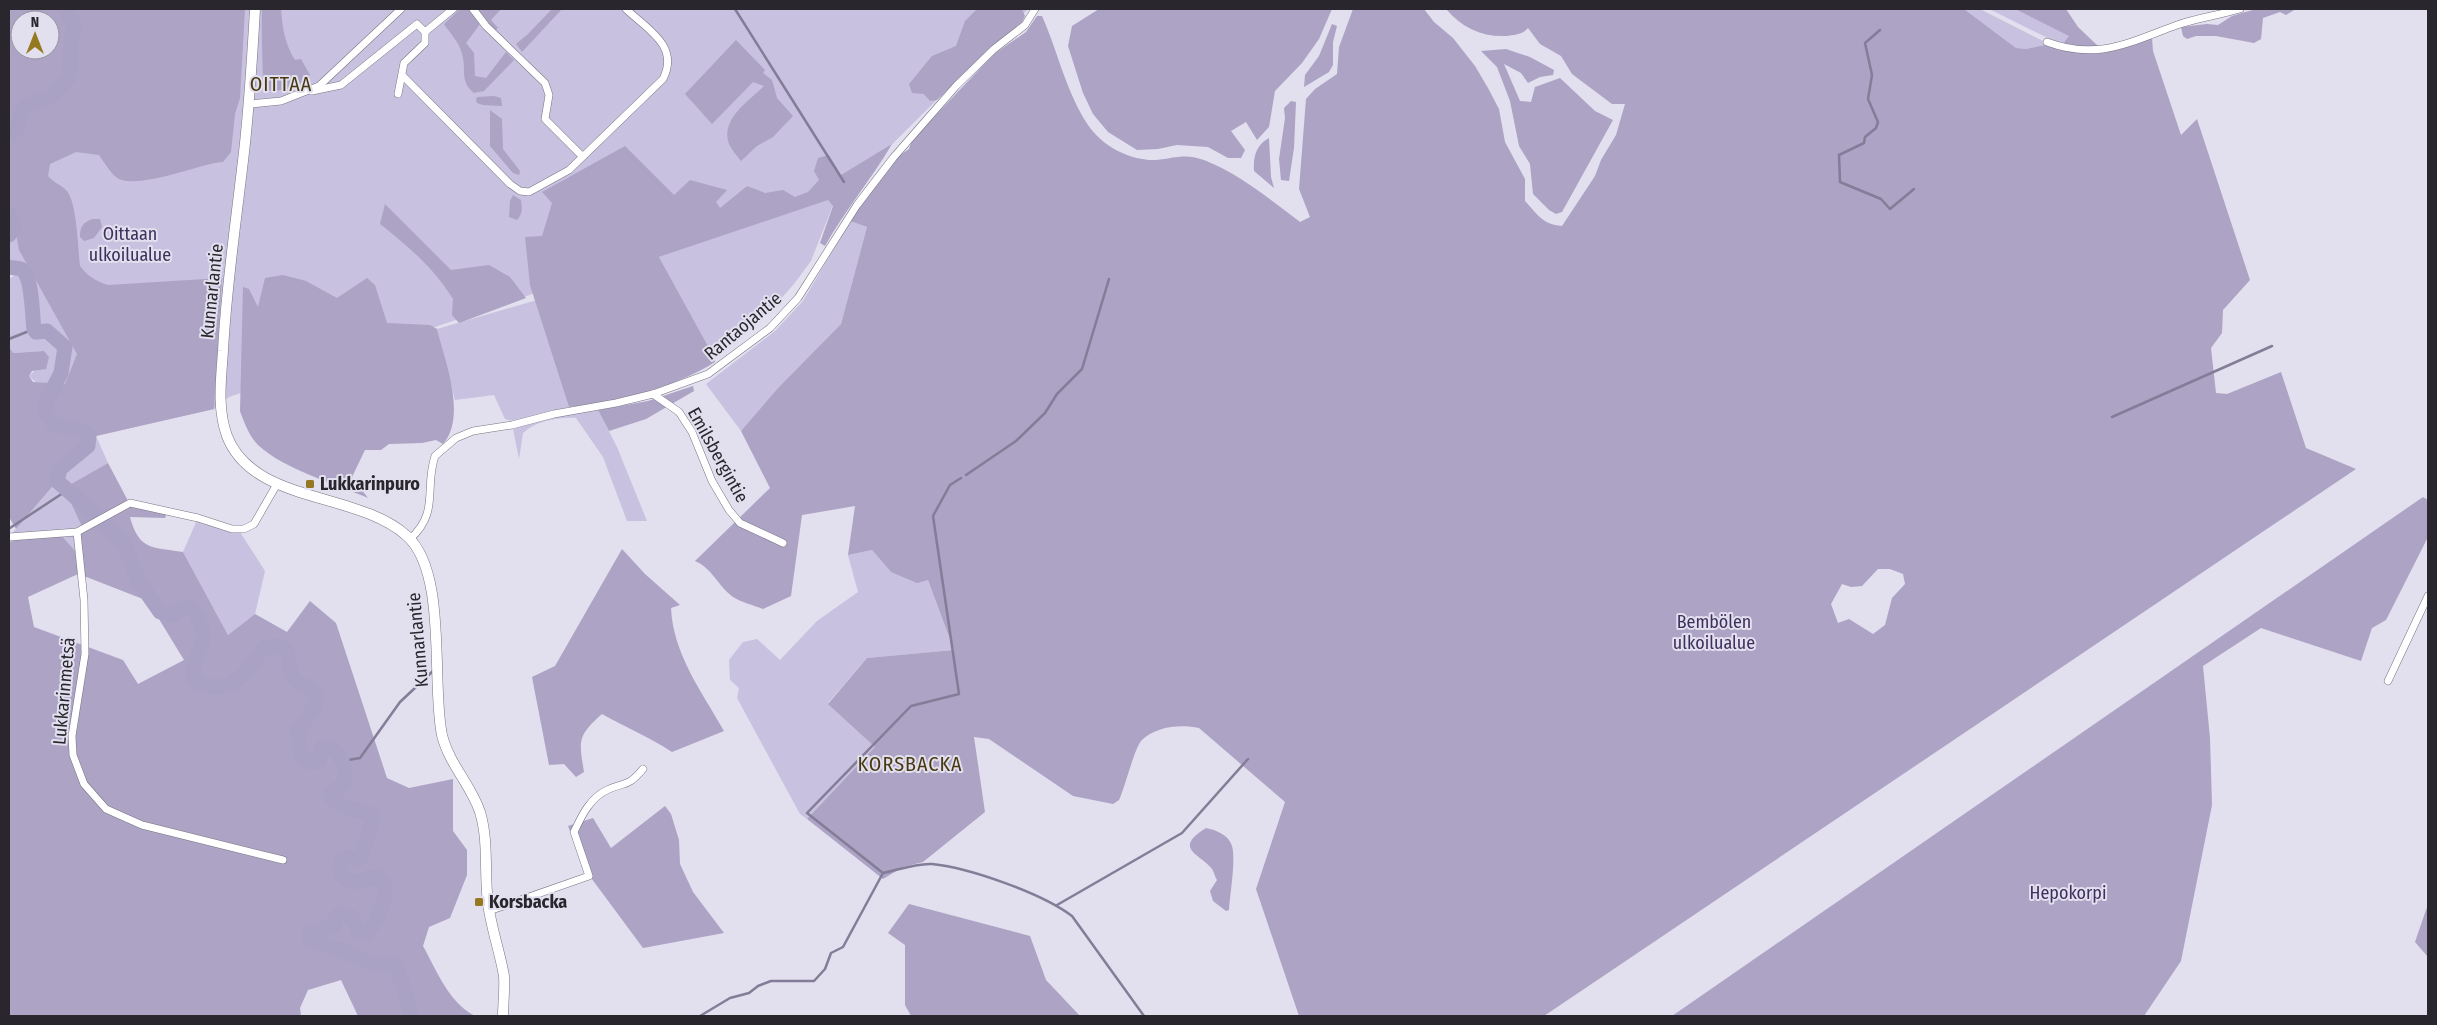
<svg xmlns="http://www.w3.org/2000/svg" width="2437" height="1025" viewBox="0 0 2437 1025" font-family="'Fira Sans Condensed',sans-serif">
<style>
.green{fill:#c8c1df}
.forest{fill:#aca3c5;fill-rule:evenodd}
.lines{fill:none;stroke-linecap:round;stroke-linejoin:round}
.stream{stroke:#837d97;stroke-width:2.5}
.river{stroke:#aaa2c4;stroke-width:15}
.street-casing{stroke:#777482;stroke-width:8}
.secondary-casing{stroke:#777482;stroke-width:11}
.street{stroke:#fff;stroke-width:7}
.secondary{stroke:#fff;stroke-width:10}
.poi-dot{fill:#95781f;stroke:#e2dfee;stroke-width:2}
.labels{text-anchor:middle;stroke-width:4;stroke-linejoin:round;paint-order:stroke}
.park-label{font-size:18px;fill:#3e305d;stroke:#e2dfee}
.street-label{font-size:18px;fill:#29272d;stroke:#e2dfee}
.poi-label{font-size:18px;font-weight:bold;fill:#29272d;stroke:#e2dfee;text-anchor:start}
.quarter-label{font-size:20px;letter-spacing:1px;fill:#483911;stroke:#e2dfee}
</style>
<rect width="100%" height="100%" fill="#e2dfee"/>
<!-- green -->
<g class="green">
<path d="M78 9H1028L850 186 229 397 214 409 96 436 108 463 64 488 83 529 78 574 75 551 9 537 96 437 29 376 49 357 44 351 12 353 9 347V279L17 274 9 265V216L15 229Z"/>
<path d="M1964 9H1980L2049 44 2026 49 2016 48Z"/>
<path d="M1989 9H2015L2070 36 2062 45Z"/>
<path d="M824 200H828L833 205 811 261 794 284 769 312 720 355 714 357 659 257Z"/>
<path d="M850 221 867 227 841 324 778 388 741 431 706 384 775 331 803 301Z"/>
<path d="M537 300 569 407 513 421 505 419 494 395 455 400 437 329Z"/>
<path d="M598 410 617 447 647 521H627L603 457 576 418C558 417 536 421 523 433L519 459 513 429 549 417Z"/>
<path d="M197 520 232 532H240L265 571 255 614 228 635 183 552Z"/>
<path d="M872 550 891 572 928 580 954 650 867 658 828 703 876 747 807 819 800 814 737 698 739 688 730 680 729 660 743 642 757 639 780 660 817 621 858 592 848 555Z"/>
</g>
<!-- forest -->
<g class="forest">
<path d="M9 9H245L240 98 235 114 231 152 223 162C201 163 134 192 116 177 110 172 104 162 99 155L76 152 50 164 48 176C54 183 60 184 66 190 77 200 78 250 80 266 86 275 97 282 108 285L222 278 214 409 96 436 16 529 9 517V347L13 353 44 351 49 357 46 369 32 371 29 376 33 382 65 384 77 354 19 250 14 223 9 214ZM20 20H50V50H20Z"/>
<path d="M262 9H281C282 26 285 45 295 60L301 59 310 75C303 87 276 94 263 89 263 62 261 36 262 9Z"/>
<path d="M460 9H468L480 24 466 43 474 53 475 76 486 78 506 52 514 60 484 91 474 93C459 81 467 70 462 54 460 43 449 32 444 24Z"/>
<path d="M477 9H501L491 20 498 28 495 31Z"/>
<path d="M552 9H562L522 52 516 44 528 34Z"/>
<path d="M977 9H1022L1025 16 1022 22 991 48 937 100 930 101 924 94 912 93 909 84 932 56 956 46 965 21Z"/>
<path d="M1099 9H1332L1319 39 1302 63 1275 91 1269 127 1257 140 1246 122 1231 131 1245 150 1241 158H1228L1208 147 1177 145 1158 149 1137 150 1108 132 1093 114 1083 93 1068 46 1072 26Z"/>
<path d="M1353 9H1424L1434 22 1453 38 1475 66 1488 88 1499 109 1505 142 1525 179V201C1538 215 1542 224 1562 226L1595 176 1601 160 1616 135 1625 104H1612L1572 74 1561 56 1540 44 1528 28C1522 35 1514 35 1506 36 1482 37 1462 28 1446 9H1964L2016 48 2026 49 2049 44 2064 51H2112L2152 38 2153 51 2181 135 2197 119 2250 280 2223 310 2222 333 2211 348 2216 393 2227 394 2281 372 2306 448 2356 469 1544 1016H1299L1256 889 1285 802 1199 728C1181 724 1155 726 1141 741 1134 750 1125 787 1119 800L1113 804 1073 796 989 739 974 737 985 812 923 862 903 867 883 879 807 819 875 747 828 704 867 658 954 650 928 580 917 583 891 572 872 550 848 555 855 506 802 515 791 596 763 609C753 605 741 602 733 597 718 586 712 568 695 561L770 488 741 431 778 388 841 324 867 227 850 221 897 157 909 149 912 140 994 54 1026 32 1037 16H1042C1058 52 1066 92 1088 125 1102 146 1130 161 1156 160 1175 158 1185 153 1204 160 1240 174 1269 199 1300 222L1310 217 1299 189 1306 99 1315 89 1337 74 1339 47ZM1878 569H1890L1903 574 1905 584 1892 598 1885 625 1873 634 1849 619 1838 623 1831 604 1842 584 1851 587 1862 586Z"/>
<path d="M2015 9H2066L2078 27 2099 47 2062 45 2069 36Z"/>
<path d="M2256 9H2296L2286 15 2280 12 2263 18 2261 39 2254 43 2216 36H2196L2187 39 2183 36 2181 27 2207 24 2218 25 2232 16Z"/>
<path d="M1332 24 1337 26 1333 42V65L1329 72 1304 87 1305 75 1319 56Z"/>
<path d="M736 40 765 70 763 73 772 80 777 98 793 116 773 137 757 146 741 161C737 156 732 150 729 144 720 119 749 101 764 86L753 82 712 124 685 94Z"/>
<path d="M1506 49 1530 57 1554 70 1553 75 1540 77 1528 83 1521 73 1504 64 1520 101 1531 102 1535 87 1560 78 1595 111 1613 120 1562 212 1556 214 1549 210 1533 194 1530 164 1519 146 1510 101 1497 67 1481 51Z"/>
<path d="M494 96 501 98 502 106 483 105 477 103 476 100 477 97Z"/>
<path d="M1291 101 1296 102 1294 148 1289 181 1281 180 1279 159 1285 118 1284 108Z"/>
<path d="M490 110 502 119 503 149 520 171 519 175 513 173 490 146Z"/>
<path d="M1269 138 1271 177 1274 188 1254 171C1253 157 1256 145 1269 138Z"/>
<path d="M892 144C871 180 845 210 825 246L820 243 833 206 828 200 659 257 714 357 715 362C671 389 619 401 569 407L530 285 525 237 542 236 552 203 542 192 625 146 674 195 690 180 727 190 716 202 720 208 747 186 765 193 783 190 795 197 808 192 819 180 814 171 818 158 829 155 841 175Z"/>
<path d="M513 195 521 200C522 208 523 214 517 220L509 217 510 201Z"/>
<path d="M385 204 451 270 489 265 510 277 526 298 459 323 452 315 453 299C434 268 408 246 380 224Z"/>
<path d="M92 219H100L102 227 94 238 84 241 80 237C80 226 83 223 92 219Z"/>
<path d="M283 275 306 281 337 298 367 278 375 285 387 323 430 325 437 329C445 361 467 417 443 444L436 440 422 443 389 444 381 450H365L352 477 368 498C334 483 285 470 258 445 249 436 244 422 240 411L243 287 249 289 258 307 265 278Z"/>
<path d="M693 386 694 391 646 419 609 431 598 410 648 401Z"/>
<path d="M108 463 127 499 128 507H140L167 513 165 518 130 517C139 551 153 547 183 552L228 635 255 614 287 632 310 601 336 623 387 778 409 788 453 779V831L467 850V875L450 918 429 927 423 946C437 971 449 1003 475 1016H358L341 980 308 990 300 1008 301 1016H9V542L28 537 60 534 75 551 78 574 28 597 34 627 123 660 138 684 184 660 148 601 84 576 79 535 83 529 64 488Z"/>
<path d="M2423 497 2428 500V537L2386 620 2372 628 2361 661 2261 628 2203 666 2210 738 2212 805 2181 961 2144 1016H1672Z"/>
<path d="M622 549 645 574 680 605 671 608C673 654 702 692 724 731L672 752C649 737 625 727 602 714 577 736 579 741 584 772L576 777 564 764 549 765 532 677 555 666Z"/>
<path d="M665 806 671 814 679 840 680 864 693 892 724 933 643 948 586 871 568 826 593 818 611 848Z"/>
<path d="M1206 828C1216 830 1229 835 1232 846 1236 860 1230 894 1229 910L1226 911 1213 901 1210 891 1217 880C1215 877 1214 872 1212 869 1201 854 1172 849 1206 828Z"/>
<path d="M909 904 1030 936 1046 980 1080 1016H911L905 1005V945L888 933Z"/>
<path d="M2428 904V957L2415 942Z"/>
</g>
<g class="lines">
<!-- stream -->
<g class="stream">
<path d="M735 9 844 182"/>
<path d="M1880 30 1865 43 1872 75 1868 99 1878 122 1876 128 1865 137 1864 143 1839 155 1840 182 1881 199 1890 209 1914 189"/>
<path d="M9 339 34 329"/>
<path d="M2112 417 2272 346"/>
<path d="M966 475 1016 441 1045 413 1057 394 1082 369 1109 279"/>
<path d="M961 478 950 485 933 516 959 694 911 706 807 813 883 873C897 870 917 863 932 864 970 868 1041 893 1072 916L1144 1016"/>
<path d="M10 528 66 491"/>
<path d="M342 761 360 758 400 702 433 671"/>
<path d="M1057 905 1182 833 1248 759"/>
<path d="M700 1016 730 998 749 993 758 986 771 981H814L825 969 831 953 843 947 883 873"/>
</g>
<!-- river -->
<g class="river">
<path d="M9 132 18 128 21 114 26 106 50 97 69 77 71 43 75 27 65 9"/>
<path d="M9 214 14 227 9 235"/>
<path d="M9 267C12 268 18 268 21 269 33 276 32 317 34 329L36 332 47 331 65 347 61 373 45 404 46 412 54 424 80 430 89 435 88 446 60 469 57 481 98 517"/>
<path d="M104 524 124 543 139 582 160 612 173 615 183 608H192C197 614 204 630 203 638 202 652 186 670 198 683 221 691 234 687 250 667 255 661 258 653 264 648L277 646 287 651C291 662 287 674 298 682 304 687 311 686 316 693V704L298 731 301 757C306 761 312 764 319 761L323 747 329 746C342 755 348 769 344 784L332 793V799L345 807 371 814 373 818 361 857 357 860 348 857 341 859 340 874C355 888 364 879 379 876 394 890 376 921 367 934L359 932 352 917 343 913 336 917 334 925 310 933V940L341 950 375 965 396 964 412 1016"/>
</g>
<!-- street casing -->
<g class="street-casing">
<g id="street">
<path d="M473 9 486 26 545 83 549 95 545 119 582 156"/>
<path d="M425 32 453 9"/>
<path d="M2047 42C2098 61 2130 42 2177 25 2197 18 2219 15 2240 9"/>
<path d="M403 76 510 184 520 191 529 192 569 170 663 79C680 46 647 29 626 9"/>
<path d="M312 91 341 85 417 24 425 32V43L404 63 398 94"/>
<path d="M250 104 281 101 319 86 401 9"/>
<path d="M653 394 679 412 692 432 712 481 729 510 740 523 783 543"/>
<path d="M77 532 84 600 85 654 72 736 73 755 84 784 106 809 142 825 283 860"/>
<path d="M9 537 77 532 130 503 198 518 232 529H244L254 524 277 484"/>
<path d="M410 539C440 512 424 488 435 456L456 438 473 431 512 425 554 414 616 403 653 394 708 374 770 328 798 298 857 205 893 158 956 86 994 49 1025 25 1035 9"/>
<path d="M2388 681 2428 596"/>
<path d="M489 911 589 876 574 832C582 815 590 798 607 790 626 781 627 788 643 769"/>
</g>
</g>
<!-- secondary casing -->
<g class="secondary-casing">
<path id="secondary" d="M255 9C252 62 249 115 242 169 235 229 226 290 223 351 221 379 217 409 227 436 253 504 357 491 407 536 448 573 431 684 442 735 449 764 471 785 480 812 489 842 484 873 488 903 491 928 500 952 504 976 505 989 503 1003 503 1016"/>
</g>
<!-- street -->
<use href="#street" class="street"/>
<!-- secondary -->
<use href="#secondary" class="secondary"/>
</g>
<!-- markers -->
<g class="poi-dot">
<rect x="305" y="479" width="10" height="10" rx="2.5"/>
<rect x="474" y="897" width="10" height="10" rx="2.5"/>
</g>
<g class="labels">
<!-- park labels -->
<g class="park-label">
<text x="130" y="240">Oittaan<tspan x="130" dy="21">ulkoilualue</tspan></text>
<text x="1714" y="628">Bembölen<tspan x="1714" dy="21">ulkoilualue</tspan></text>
<text x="2068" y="899">Hepokorpi</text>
</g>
<!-- street labels -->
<g class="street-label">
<text transform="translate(212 291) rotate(-84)" y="6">Kunnarlantie</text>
<text transform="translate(743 326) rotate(-40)" y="6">Rantaojantie</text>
<text transform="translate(718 455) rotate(61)" y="6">Emilsbergintie</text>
<text transform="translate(418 640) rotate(-95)" y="6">Kunnarlantie</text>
<text transform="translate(64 691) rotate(-85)" y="6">Lukkarinmetsä</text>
</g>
<!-- poi labels -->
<g class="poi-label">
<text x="320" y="490">Lukkarinpuro</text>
<text x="489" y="908">Korsbacka</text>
</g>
<!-- quarter labels -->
<g class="quarter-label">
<text x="281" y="91">OITTAA</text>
<text x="910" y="771">KORSBACKA</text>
</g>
</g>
<!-- border -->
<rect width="2437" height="1025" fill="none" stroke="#29272d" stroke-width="20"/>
<!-- north arrow -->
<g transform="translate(35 35)"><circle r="24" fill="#e2dfee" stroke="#9895a1"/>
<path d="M0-4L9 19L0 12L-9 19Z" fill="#95781f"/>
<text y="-8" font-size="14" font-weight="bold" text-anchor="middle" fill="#29272d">N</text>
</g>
</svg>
